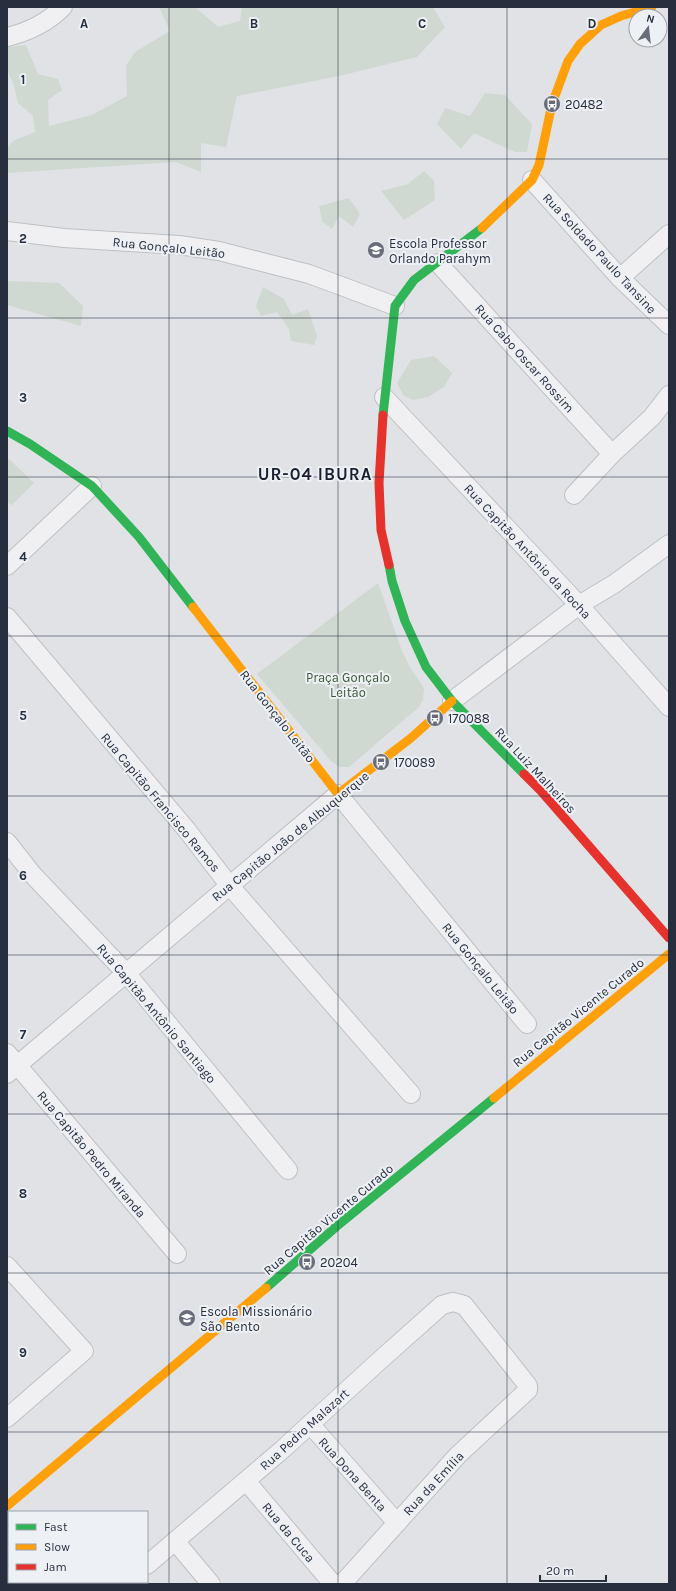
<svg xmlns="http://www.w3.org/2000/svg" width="676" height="1591" viewBox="0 0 676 1591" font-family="Karla,sans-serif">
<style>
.green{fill:#d0d9d1}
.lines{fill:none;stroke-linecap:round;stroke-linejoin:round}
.street-casing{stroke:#bec0c4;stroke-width:20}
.street{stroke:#f0f0f2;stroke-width:18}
.fast{stroke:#30b455;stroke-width:9}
.slow{stroke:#ff9f0a;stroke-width:9}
.jam{stroke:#e5322d;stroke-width:9}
.grid{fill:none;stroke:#272e3e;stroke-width:1;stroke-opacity:0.55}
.labels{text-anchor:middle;stroke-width:4;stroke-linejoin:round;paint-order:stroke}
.poi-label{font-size:13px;fill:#272e3e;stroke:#edf0f5;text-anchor:start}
.street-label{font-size:13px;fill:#272e3e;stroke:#edf0f5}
.park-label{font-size:13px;fill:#395a34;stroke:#edf0f5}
.district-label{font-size:17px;font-weight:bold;letter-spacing:1px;fill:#191f2f;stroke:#edf0f5}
.grid-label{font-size:13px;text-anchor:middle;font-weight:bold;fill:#272e3e;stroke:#edf0f5;stroke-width:4;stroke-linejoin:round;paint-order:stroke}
</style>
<rect width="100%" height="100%" fill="#e0e2e6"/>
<!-- green -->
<g class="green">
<path d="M159 7H195L218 27 240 21 242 7H433L445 27 417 57 339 76 237 96 226 147 201 143V172L176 162 7 173V148L13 141 35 132 33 116 18 103 13 83 7 70V47L26 45 38 74 58 79 62 90 48 100 49 126 92 115 127 96 126 66 135 52 170 31Z"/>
<path d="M485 93 505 95 532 124 527 152H515L474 133 461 149 437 124 445 108 470 116Z"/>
<path d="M424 171 434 181 435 200 404 220 381 191 408 184Z"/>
<path d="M349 198 360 214 353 227 339 216 332 229 322 221 319 206Z"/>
<path d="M7 281 59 283 83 306 81 326 7 305Z"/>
<path d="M263 287 284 299 292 315 308 309 317 336 314 345 291 341 289 329 277 312 261 316 256 306Z"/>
<path d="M434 356 452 373 444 387 428 397 413 400 403 395 397 383 411 360Z"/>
<path d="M9 459 34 483 12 505 7 502V461Z"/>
<path d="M378 583 402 651 411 669 424 688 423 700 419 707 349 767H340L331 761 257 674Z"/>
<path d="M33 1582H97L94 1584H30Z"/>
</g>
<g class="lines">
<!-- street casing -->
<g class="street-casing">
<g id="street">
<path d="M7 37C28 32 48 22 63 7"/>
<path d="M532 180 620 278 669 325"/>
<path d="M7 231 64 238 179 245 219 251 309 274 395 306"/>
<path d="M438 263 612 454"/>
<path d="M620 278 669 234"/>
<path d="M384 397 579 605 669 707"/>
<path d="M574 495 612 454 652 417 669 395"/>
<path d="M7 566 92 486"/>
<path d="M7 617 186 829 229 885 411 1094"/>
<path d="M452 701 579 605 614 584 669 544"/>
<path d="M7 842 33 875 127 974 288 1170"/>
<path d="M7 1053 177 1254"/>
<path d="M7 1074 338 794 527 1024"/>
<path d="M7 1266 84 1351 7 1418"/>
<path d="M310 1424 397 1523"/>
<path d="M246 1481 333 1584"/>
<path d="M175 1541 211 1584"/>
<path d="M147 1565 283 1449 378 1362 442 1305 453 1302 464 1305 525 1382 528 1386V1390L458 1455 342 1584"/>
<path d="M124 1584 127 1582"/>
</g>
</g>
<!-- street -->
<use href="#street" class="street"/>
<!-- fast -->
<g class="fast">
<path d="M383 415 395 306 414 280 482 228"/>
<path d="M7 431 30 444 92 486 139 537 193 607"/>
<path d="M389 565 392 581 405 621 426 667 452 701 524 774"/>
<path d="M266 1288 337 1226 494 1098"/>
</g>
<!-- slow -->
<g class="slow">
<path d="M482 228 532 180 539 165 552 104 568 61 580 44 601 25 621 16 652 7"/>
<path d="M193 607 338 794 411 738 452 701"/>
<path d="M494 1098 669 954"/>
<path d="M7 1506 266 1288"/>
</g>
<!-- jam -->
<g class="jam">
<path d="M383 415 379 483 381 530 389 565"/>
<path d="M524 774 541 791 669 938"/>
</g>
</g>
<!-- grid -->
<path class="grid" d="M169 7V1584M338 7V1584M507 7V1584M7 159H669M7 318H669M7 477H669M7 636H669M7 796H669M7 955H669M7 1114H669M7 1273H669M7 1432H669"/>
<!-- icons -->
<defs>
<g id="bus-disc" transform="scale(0.9)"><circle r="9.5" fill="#686d79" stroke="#edf0f5"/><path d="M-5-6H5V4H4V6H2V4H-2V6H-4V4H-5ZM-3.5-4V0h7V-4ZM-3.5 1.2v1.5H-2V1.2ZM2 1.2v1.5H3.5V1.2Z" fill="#fff"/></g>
<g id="school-disc" transform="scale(0.9)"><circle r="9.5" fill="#686d79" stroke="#edf0f5"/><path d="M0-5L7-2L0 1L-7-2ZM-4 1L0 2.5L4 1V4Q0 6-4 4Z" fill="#fff"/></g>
</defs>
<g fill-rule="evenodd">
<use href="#bus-disc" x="552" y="104"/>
<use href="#school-disc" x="376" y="250"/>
<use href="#bus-disc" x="435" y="718"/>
<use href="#bus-disc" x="381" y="762"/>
<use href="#bus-disc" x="307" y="1262"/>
<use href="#school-disc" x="187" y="1318"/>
</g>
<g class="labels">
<!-- poi labels -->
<g class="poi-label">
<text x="565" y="109">20482</text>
<text x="389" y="248">Escola Professor<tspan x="389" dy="15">Orlando Parahym</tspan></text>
<text x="448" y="723">170088</text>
<text x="394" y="767">170089</text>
<text x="320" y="1267">20204</text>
<text x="200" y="1316">Escola Missionário<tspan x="200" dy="15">São Bento</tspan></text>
</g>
<!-- street labels -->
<g class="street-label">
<text transform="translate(169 247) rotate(6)" y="5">Rua Gonçalo Leitão</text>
<text transform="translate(600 253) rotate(47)" y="5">Rua Soldado Paulo Tansine</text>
<text transform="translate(525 358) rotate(48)" y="5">Rua Cabo Oscar Rossim</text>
<text transform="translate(528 551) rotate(47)" y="5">Rua Capitão Antônio da Rocha</text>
<text transform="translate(278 716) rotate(52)" y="5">Rua Gonçalo Leitão</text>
<text transform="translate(536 770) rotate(47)" y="5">Rua Luiz Malheiros</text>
<text transform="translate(161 802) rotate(50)" y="5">Rua Capitão Francisco Ramos</text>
<text transform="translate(290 836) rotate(-39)" y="5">Rua Capitão João de Albuquerque</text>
<text transform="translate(481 968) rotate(51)" y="5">Rua Gonçalo Leitão</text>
<text transform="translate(578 1012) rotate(-39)" y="5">Rua Capitão Vicente Curado</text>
<text transform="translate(157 1013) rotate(50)" y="5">Rua Capitão Antônio Santiago</text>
<text transform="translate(92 1154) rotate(50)" y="5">Rua Capitão Pedro Miranda</text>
<text transform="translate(328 1219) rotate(-40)" y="5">Rua Capitão Vicente Curado</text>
<text transform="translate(304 1429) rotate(-42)" y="5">Rua Pedro Malazart</text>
<text transform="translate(353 1474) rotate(48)" y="5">Rua Dona Benta</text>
<text transform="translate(433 1483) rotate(-47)" y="5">Rua da Emília</text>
<text transform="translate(289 1532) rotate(50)" y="5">Rua da Cuca</text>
</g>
<!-- park labels -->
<g class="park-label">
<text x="348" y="682">Praça Gonçalo<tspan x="348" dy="15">Leitão</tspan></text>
</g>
<!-- district labels -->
<g class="district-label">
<text x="315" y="480">UR-04 IBURA</text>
</g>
</g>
<g class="grid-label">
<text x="84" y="28">A</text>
<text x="254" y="28">B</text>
<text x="422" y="28">C</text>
<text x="592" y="28">D</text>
<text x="23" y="84">1</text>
<text x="23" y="243">2</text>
<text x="23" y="402">3</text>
<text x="23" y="561">4</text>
<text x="23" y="720">5</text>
<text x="23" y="880">6</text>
<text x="23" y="1039">7</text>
<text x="23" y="1198">8</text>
<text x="23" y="1357">9</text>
</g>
<!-- border -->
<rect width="676" height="1591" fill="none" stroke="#272e3e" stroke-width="16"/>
<!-- legend -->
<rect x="8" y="1511" width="140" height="72" fill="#edf0f5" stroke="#9ea2ac"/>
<rect x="16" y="1524" width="20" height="6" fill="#30b455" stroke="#9ea2ac"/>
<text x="44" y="1531" font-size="12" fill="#272e3e">Fast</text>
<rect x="16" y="1544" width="20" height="6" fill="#ff9f0a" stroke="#9ea2ac"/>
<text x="44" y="1551" font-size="12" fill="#272e3e">Slow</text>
<rect x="16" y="1564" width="20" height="6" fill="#e5322d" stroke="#9ea2ac"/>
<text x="44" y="1571" font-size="12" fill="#272e3e">Jam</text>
<!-- north arrow -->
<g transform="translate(648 28) rotate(15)"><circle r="19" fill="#edf0f5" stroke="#9ea2ac"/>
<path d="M0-3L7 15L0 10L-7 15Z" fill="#686d79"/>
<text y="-6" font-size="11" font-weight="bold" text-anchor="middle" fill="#272e3e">N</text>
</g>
<!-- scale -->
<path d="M540 1575v6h66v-6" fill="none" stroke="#272e3e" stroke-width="2"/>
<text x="546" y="1575" font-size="12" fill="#272e3e" stroke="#edf0f5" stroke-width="3" paint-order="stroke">20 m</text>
</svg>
